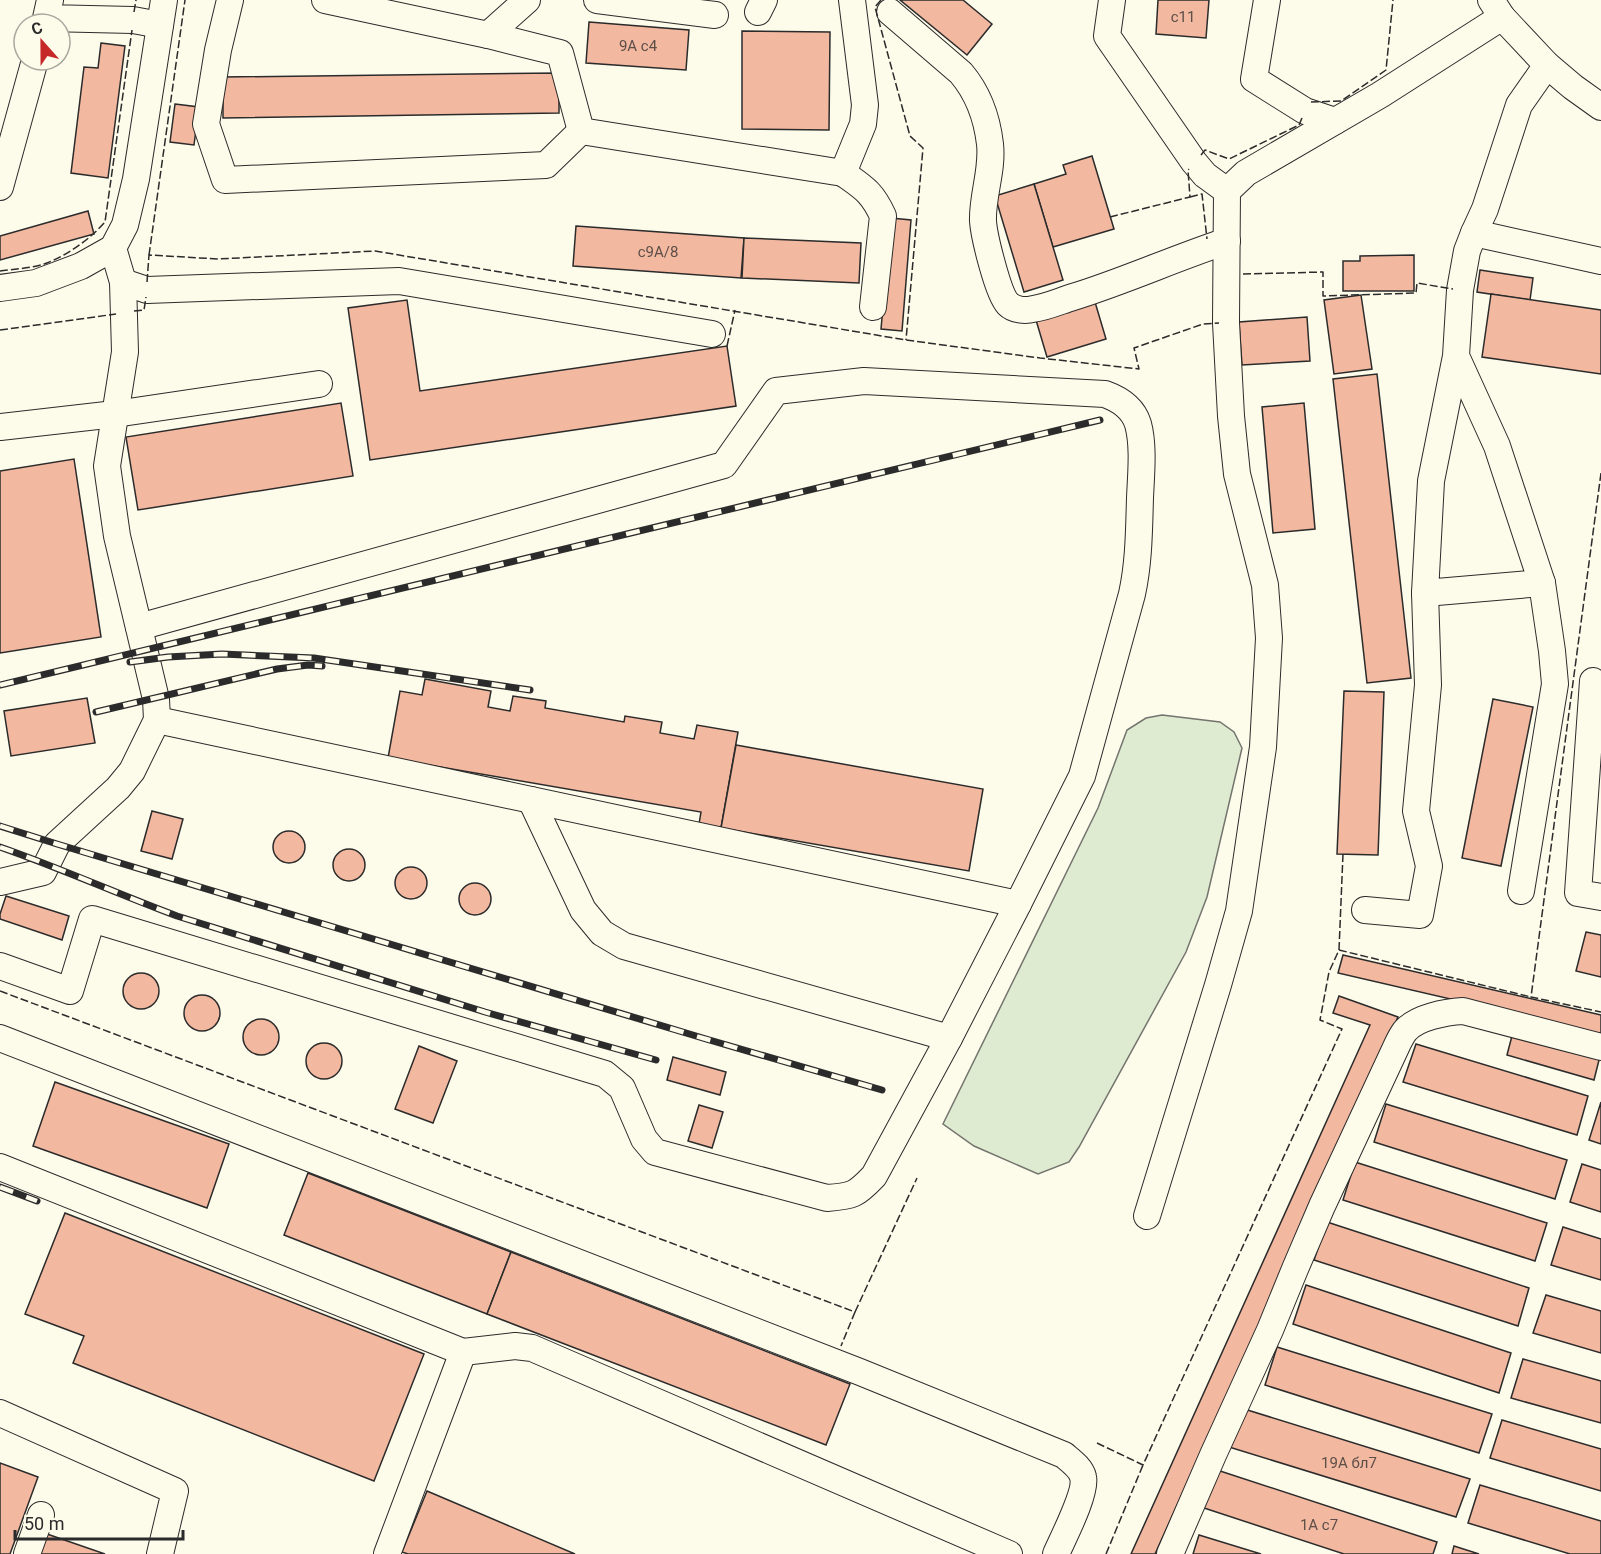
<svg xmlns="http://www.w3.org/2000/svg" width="1601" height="1554" viewBox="0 0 1601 1554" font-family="Roboto,sans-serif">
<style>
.green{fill:#deebd1;stroke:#74746e;stroke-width:1.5}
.building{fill:#f2b8a0;stroke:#2b2b2b;stroke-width:1.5}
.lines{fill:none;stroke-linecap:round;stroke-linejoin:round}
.minor-casing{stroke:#2b2b2b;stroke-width:28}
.minor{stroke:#fdfbea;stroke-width:26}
.rail-casing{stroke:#2b2b2b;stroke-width:7}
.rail{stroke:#fdfbea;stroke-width:4.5;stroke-dasharray:14;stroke-linecap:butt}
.fence{stroke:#2b2b2b;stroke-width:1.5;stroke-dasharray:8 3;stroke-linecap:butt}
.labels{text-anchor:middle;stroke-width:4.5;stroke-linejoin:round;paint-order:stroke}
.number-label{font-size:15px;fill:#5d4e48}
</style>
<rect width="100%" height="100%" fill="#fdfbea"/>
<!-- green -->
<path class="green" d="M1162 715 1220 722 1234 732 1242 748 1207 897 1186 952 1079 1147 1069 1162 1038 1174 974 1146 943 1124 1098 808 1127 730 1146 718Z"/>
<!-- building -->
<g class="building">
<path d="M900 0H963L992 24 967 55Z"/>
<path d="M1158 0H1209L1206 38 1156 34Z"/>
<path d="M589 22 689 30 686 70 586 63Z"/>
<path d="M742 31 830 32 829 130 742 129Z"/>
<path d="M101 43 125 46 108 178 71 173 84 67 98 68Z"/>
<path d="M559 73V113L223 118V77Z"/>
<path d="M175 104 199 107 194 145 170 142Z"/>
<path d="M1092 156 1114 229 1053 247 1034 184 1066 174 1063 165Z"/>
<path d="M1034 184 1063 280 1024 292 995 196Z"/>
<path d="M88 211 94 234 0 260V236Z"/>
<path d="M891 218 911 220 902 331 881 329Z"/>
<path d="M576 226 744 238 741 278 573 266Z"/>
<path d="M744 238 861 243 859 283 742 278Z"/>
<path d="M1414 255V291H1343V261H1360V256Z"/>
<path d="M1480 270 1533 278 1530 300 1477 292Z"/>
<path d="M1491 294 1601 310V374L1482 357Z"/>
<path d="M1361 295 1372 369 1334 374 1324 300Z"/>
<path d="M407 300 420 391 727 346 736 406 370 460 348 308Z"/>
<path d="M1095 302 1106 339 1047 357 1036 320Z"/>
<path d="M1307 317 1310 361 1242 365 1239 322Z"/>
<path d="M1377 374 1411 678 1367 683 1333 379Z"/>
<path d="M341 403 353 476 138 510 126 437Z"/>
<path d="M1304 403 1315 529 1273 533 1262 407Z"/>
<path d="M74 459 101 637 0 653V471Z"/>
<path d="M425 679 491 691 488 707 510 711 513 696 546 701 545 708 624 722 625 716 662 722 660 733 694 739 697 725 738 732 721 828 699 824 701 812 388 758 400 691 422 695Z"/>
<path d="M1344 691 1384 692 1378 855 1337 854Z"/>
<path d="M87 698 95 743 11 756 4 711Z"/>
<path d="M1493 699 1533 707 1501 866 1462 858Z"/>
<path d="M736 745 983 789 969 871 721 828Z"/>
<path d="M152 811 183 819 172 859 141 851Z"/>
<circle cx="289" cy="847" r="16"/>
<circle cx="349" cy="865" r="16"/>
<circle cx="411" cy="883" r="16"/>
<circle cx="475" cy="899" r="16"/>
<path d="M6 896 69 916 62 940 0 919V914Z"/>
<path d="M1586 932 1601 935V977L1576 971Z"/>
<path d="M1343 955 1601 1015V1034L1338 973Z"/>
<circle cx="141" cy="991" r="18"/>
<circle cx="202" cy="1013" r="18"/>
<path d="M1339 996 1398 1017 1155 1554H1131L1370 1025 1333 1013Z"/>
<circle cx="261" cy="1037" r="18"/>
<path d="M1513 1032 1600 1056 1594 1080 1507 1055Z"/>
<circle cx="324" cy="1061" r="18"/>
<path d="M1416 1044 1588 1096 1577 1135 1403 1082Z"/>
<path d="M419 1046 457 1061 433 1123 395 1109Z"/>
<path d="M673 1057 726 1072 720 1095 667 1080Z"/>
<path d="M55 1082 229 1144 207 1208 33 1146Z"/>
<path d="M1601 1102V1144L1589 1140Z"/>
<path d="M1386 1104 1567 1160 1555 1199 1374 1142Z"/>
<path d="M699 1105 723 1112 712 1148 688 1141Z"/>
<path d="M1355 1162 1547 1223 1535 1261 1343 1200Z"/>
<path d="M1582 1164 1601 1170V1212L1570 1202Z"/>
<path d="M308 1173 511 1252 487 1314 284 1235Z"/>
<path d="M65 1213 424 1354 374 1481 73 1363 84 1336 25 1314Z"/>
<path d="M1327 1222 1529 1288 1518 1326 1314 1260Z"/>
<path d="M1563 1227 1601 1239V1280L1551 1265Z"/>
<path d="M511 1252 850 1384 826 1445 487 1314Z"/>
<path d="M1306 1285 1511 1353 1499 1393 1293 1324Z"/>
<path d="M1546 1295 1601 1311V1353L1533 1333Z"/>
<path d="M1277 1347 1492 1414 1479 1453 1265 1385Z"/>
<path d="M1523 1359 1601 1381V1423L1511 1398Z"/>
<path d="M1241 1408 1470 1479 1456 1517 1229 1447Z"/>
<path d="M1502 1420 1601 1449V1491L1490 1458Z"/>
<path d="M0 1463 38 1477 10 1554H0Z"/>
<path d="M1214 1469 1437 1542 1433 1554H1344L1201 1507Z"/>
<path d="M1480 1485 1601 1521V1554H1570L1468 1523Z"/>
<path d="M427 1491 575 1554H408L402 1552Z"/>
<path d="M47 1534 105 1554H40Z"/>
<path d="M1199 1535 1261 1554H1193Z"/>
<path d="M1454 1546 1479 1554H1452Z"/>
</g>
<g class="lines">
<!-- minor casing -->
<g class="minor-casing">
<g id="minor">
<path d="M50 0 46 18 133 20 160 25"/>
<path d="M230 0 218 50 206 124 225 180 546 165 581 131"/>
<path d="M325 0 488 35 527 0"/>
<path d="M597 0 715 15"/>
<path d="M852 0 865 105 863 124 843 173C864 188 872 192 883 216L873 307"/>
<path d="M1112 0 1107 36 1194 162 1205 175 1227 191"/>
<path d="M1267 0 1254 79 1305 111 1335 121"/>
<path d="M1491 0 1502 17 1547 65 1519 105 1485 209 1474 233 1601 261"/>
<path d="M758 12 764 0"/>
<path d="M890 12 961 73C978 93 987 118 990 144 993 170 982 196 983 221 984 236 998 294 1008 304 1014 310 1025 311 1033 309 1047 307 1060 301 1073 297 1125 281 1175 258 1227 241"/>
<path d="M488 35 560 53 581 131 843 173"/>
<path d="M1547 65 1573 87 1601 107"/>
<path d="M0 187 35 60"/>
<path d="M123 282 147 290 399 281 712 334"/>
<path d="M0 288 36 283 81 266 113 248 125 225 136 179 164 0"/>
<path d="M1456 356 1431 481 1425 593 1542 583 1497 446 1456 356 1460 290 1467 251 1474 233"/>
<path d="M0 427 115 414 319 384"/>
<path d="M139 627 724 465 776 391 864 381 1105 394C1119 399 1133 408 1138 424 1144 446 1141 474 1140 498 1139 530 1139 562 1132 594L1082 776 1018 904 157 720"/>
<path d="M1593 681 1578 893 1601 897"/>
<path d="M531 800 583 910 602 933 624 946 949 1038"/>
<path d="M0 882 43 872 57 844 118 788 132 771 157 720 156 699 117 536 107 466 125 352 123 282 113 248"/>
<path d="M1521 891 1555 684 1552 651 1542 583"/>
<path d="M1365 910 1420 915 1429 866 1416 811 1428 685 1425 593"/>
<path d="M0 966 70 991 92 919 605 1074 622 1088 644 1139 655 1152 827 1198C853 1196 856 1195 874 1176L949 1038 1018 904"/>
<path d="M0 1038 860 1372 1064 1455C1071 1461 1081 1468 1083 1477 1087 1492 1063 1538 1056 1554"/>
<path d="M0 1167 463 1352 515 1346 532 1348 1009 1554"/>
<path d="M1147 1216 1218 985 1239 911 1263 747 1269 638 1265 585 1237 474 1231 416 1226 323 1227 191 1246 173 1380 95 1502 17"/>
<path d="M0 1413 175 1491 160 1554"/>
<path d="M27 1554 41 1515"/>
<path d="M387 1554 463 1352"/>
<path d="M1170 1554 1213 1455 1270 1330 1295 1269 1322 1206 1398 1043C1400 1039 1402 1035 1405 1031 1417 1017 1446 1012 1463 1011L1601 1047"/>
</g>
</g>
<!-- minor -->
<use href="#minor" class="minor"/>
<!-- rail casing -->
<g class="rail-casing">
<g id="rail">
<path d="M130 662 168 657 222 654 314 658 530 690"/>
<path d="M0 685 1100 420"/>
<path d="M96 712 277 669 308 665 322 666"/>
<path d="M0 826 57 844 706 1039 882 1090"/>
<path d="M0 847C60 868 118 894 177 916L485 1012 656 1060"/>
<path d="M0 1187 37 1201"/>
</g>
</g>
<!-- rail -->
<use href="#rail" class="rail"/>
<!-- fence -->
<g class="fence">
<path d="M881 0 875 7 910 136 923 148 906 340"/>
<path d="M134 12 136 0"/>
<path d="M1311 102 1341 101 1386 70 1393 0"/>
<path d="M1201 155 1205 150 1229 159 1299 125 1302 118"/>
<path d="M1190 197 1202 194 1207 239"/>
<path d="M1110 217 1190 197 1188 170 1189 169"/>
<path d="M149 255 185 0"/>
<path d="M0 271C14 269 34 268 47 263 69 254 89 240 105 222L132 30"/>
<path d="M1243 274 1323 272V296L1416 293 1417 283 1453 289"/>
<path d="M147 282 149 255 218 259 375 251 906 340 1040 358 1139 369 1134 348 1203 324 1219 323"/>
<path d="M134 311 144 310 146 297"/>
<path d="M0 330 116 314"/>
<path d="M727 346 735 310"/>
<path d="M1601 473 1531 997 1601 1012"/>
<path d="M1339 950 1343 854"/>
<path d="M0 991 855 1312 841 1346"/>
<path d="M855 1312 917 1178"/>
<path d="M1097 1443 1143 1465 1342 1029 1320 1020 1329 972 1339 950 1531 997"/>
<path d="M1106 1554 1143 1465"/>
</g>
</g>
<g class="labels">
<!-- number labels -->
<g class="number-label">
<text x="1183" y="22">с11</text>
<text x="638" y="51">9А с4</text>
<text x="658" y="257">с9А/8</text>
<text x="1349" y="1468">19А бл7</text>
<text x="1319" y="1530">1А с7</text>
</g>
</g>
<!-- north arrow -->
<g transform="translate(42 42) rotate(339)"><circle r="28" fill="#fdfbea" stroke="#a9a89e" stroke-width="1.5"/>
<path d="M0-4.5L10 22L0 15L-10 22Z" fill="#c62828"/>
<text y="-9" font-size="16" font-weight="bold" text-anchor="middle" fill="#2b2b2b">С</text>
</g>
<!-- scale -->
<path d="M15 1530v9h168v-9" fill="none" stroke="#2b2b2b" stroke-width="3"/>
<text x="24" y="1530" font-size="18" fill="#2b2b2b" stroke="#fdfbea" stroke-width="4.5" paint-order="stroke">50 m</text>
</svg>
